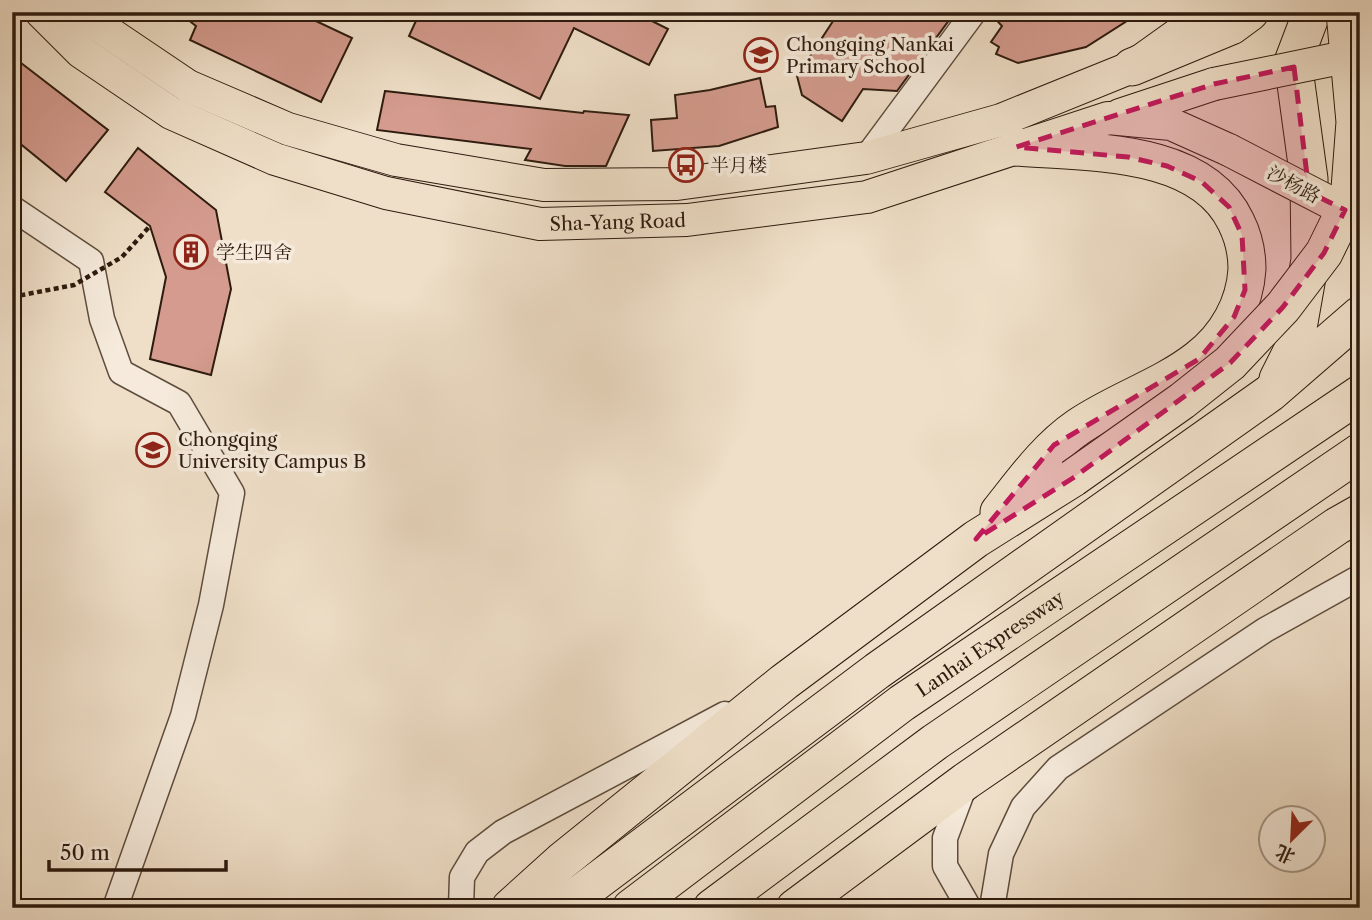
<svg xmlns="http://www.w3.org/2000/svg" width="1372" height="920" viewBox="0 0 1372 920" font-family="'Libre Caslon Text','Noto Serif SC',serif">
<style>
.building{fill:#d49b8e;stroke:#2e1b0f;stroke-width:2}
.lines{fill:none;stroke-linecap:round;stroke-linejoin:round}
.minor-casing{stroke:#5e4c3d;stroke-width:27}
.major-casing{stroke:#2e1b0f;stroke-width:34}
.highway-casing{stroke:#2e1b0f;stroke-width:39}
.minor{stroke:#f5eadb;stroke-width:24}
.major{stroke:#efdfc8;stroke-width:32}
.highway{stroke:#efdfc8;stroke-width:37}
.major-bridge-casing{stroke:#2e1b0f;stroke-width:34;stroke-linecap:butt}
.highway-bridge-casing{stroke:#2e1b0f;stroke-width:39;stroke-linecap:butt}
.path-bridge{stroke:#2e1b0f;stroke-width:4.5;stroke-dasharray:5 3.5;stroke-linecap:butt}
.major-bridge{stroke:#efdfc8;stroke-width:32}
.highway-bridge{stroke:#efdfc8;stroke-width:37}
.marked{fill:#c2185b;fill-opacity:0.2;stroke:#c2185b;stroke-width:5;stroke-dasharray:14 9;stroke-linejoin:round}
.labels{text-anchor:middle;stroke-width:7;stroke-linejoin:round;paint-order:stroke}
.poi-label{font-size:19px;fill:#2e1b0f;stroke:#f5eadb;text-anchor:start}
.street-label{font-size:19px;fill:#2e1b0f;stroke:#f5eadb}
</style>
<rect width="100%" height="100%" fill="#efdfc8"/>
<filter id="stains"><feTurbulence type="fractalNoise" baseFrequency=".00286" numOctaves="4"/><feColorMatrix values="0 0 0 0 .2 0 0 0 0 .09 0 0 0 0 .02 0 0 0 .5 -.17"/></filter>
<radialGradient id="worn" r=".72"><stop offset=".6" stop-color="#630" stop-opacity="0"/><stop offset="1" stop-color="#630" stop-opacity=".3"/></radialGradient>
<!-- building -->
<g class="building">
<path d="M178 12H297L352 38 321 102 190 40 196 26Z"/>
<path d="M420 12H634L668 29 649 65 574 28 540 99 409 36Z"/>
<path d="M839 12H955L897 91 863 89 842 121 802 95 797 76Z"/>
<path d="M989 12H1141L1086 47 1018 63 996 54 999 47 991 42 1002 26Z"/>
<path d="M12 56 108 130 66 181 12 137Z"/>
<path d="M760 78 766 107 775 106 778 127 719 146 653 151 651 120 677 118 675 95 710 90Z"/>
<path d="M385 91 583 113 584 111 629 115 606 166H565L525 160 531 149 377 130Z"/>
<path d="M138 148 216 210 231 289 211 375 150 359 166 277 150 226 105 192Z"/>
</g>
<g class="lines">
<!-- minor casing -->
<g class="minor-casing">
<g id="minor">
<path d="M866 158 974 12"/>
<path d="M12 208 91 261 102 319 121 372 179 403 232 493 211 605 183 716 115 908"/>
<path d="M966 782 945 838V866L969 908"/>
<path d="M461 908 462 877 477 852 503 832 725 714"/>
<path d="M992 908 1001 854 1023 807 1058 768 1265 630 1360 577"/>
</g>
</g>
<!-- major casing -->
<g class="major-casing">
<g id="major">
<path id="s1" d="M41 12 81 52 171 113 275 159 386 193 540 224 687 220 867 197 1108 118 1171 124 1229 150"/>
<path d="M85 12 99 26 188 86 288 129 396 160 544 185 677 184 866 158 1001 120 1132 67 1209 12"/>
<path d="M1120 115 1214 84"/>
</g>
</g>
<!-- highway casing -->
<g class="highway-casing">
<g id="highway">
<path d="M1132 67 1231 26 1250 12"/>
<path d="M1278 379 1295 345 1310 260 1309 179 1293 62 1312 12"/>
<path d="M999 512C1023 482 1046 449 1078 427 1116 401 1162 387 1198 359 1227 337 1245 304 1247 269 1247 253 1243 236 1236 222 1201 147 1087 153 1016 147"/>
<path d="M510 908 562 861 784 682 976 539 1073 478"/>
<path d="M561 908 877 671 1270 393 1360 315"/>
<path id="s2" d="M631 908 902 703 1360 394"/>
<path d="M712 908 935 742 1360 452"/>
<path d="M795 908 966 781 1337 526 1360 513"/>
</g>
</g>
<!-- minor -->
<use href="#minor" class="minor"/>
<!-- major -->
<use href="#major" class="major"/>
<!-- highway -->
<use href="#highway" class="highway"/>
<!-- major-bridge casing -->
<g class="major-bridge-casing">
<g id="major-bridge">
<path d="M1214 84 1360 54"/>
<path d="M1229 150 1360 218"/>
</g>
</g>
<!-- highway-bridge casing -->
<g class="highway-bridge-casing">
<path id="highway-bridge" d="M1073 478 1182 401 1230 363 1283 307 1324 253 1349 202 1355 122 1345 12"/>
</g>
<!-- path-bridge -->
<path class="path-bridge" d="M12 297 74 285 122 257 150 226"/>
<!-- major-bridge -->
<use href="#major-bridge" class="major-bridge"/>
<!-- highway-bridge -->
<use href="#highway-bridge" class="highway-bridge"/>
</g>
<!-- marked area -->
<path class="marked" d="M1294 67 1309 192 1345 210 1324 253 1283 307 1230 363 1073 478 976 539 1054 445 1199 359 1234 317 1245 290 1242 235 1229 207 1202 182 1167 166 1128 157 1016 147 1214 84Z"/>
<!-- icons -->
<defs>
<g id="school-ring" transform="scale(1.75)"><circle r="9.5" fill="#f5eadb" stroke="#8f2418" stroke-width="1.5"/><path d="M0-5L7-2L0 1L-7-2ZM-4 1L0 2.5L4 1V4Q0 6-4 4Z" fill="#8f2418"/></g>
<g id="bus-ring" transform="scale(1.75)"><circle r="9.5" fill="#f5eadb" stroke="#8f2418" stroke-width="1.5"/><path d="M-5-6H5V4H4V6H2V4H-2V6H-4V4H-5ZM-3.5-4V0h7V-4ZM-3.5 1.2v1.5H-2V1.2ZM2 1.2v1.5H3.5V1.2Z" fill="#8f2418"/></g>
<g id="building-ring" transform="scale(1.75)"><circle r="9.5" fill="#f5eadb" stroke="#8f2418" stroke-width="1.5"/><path d="M-4-6H4V6H1V3H-1V6H-4ZM-2.5-4.3h1.7v1.8h-1.7ZM.8-4.3h1.7v1.8H.8ZM-2.5-1h1.7V.8h-1.7ZM.8-1h1.7V.8H.8Z" fill="#8f2418"/></g>
<g id="university-ring" transform="scale(1.75)"><circle r="9.5" fill="#f5eadb" stroke="#8f2418" stroke-width="1.5"/><path d="M0-5L7-2L0 1L-7-2ZM-4 1L0 2.5L4 1V4Q0 6-4 4Z" fill="#8f2418"/></g>
</defs>
<g fill-rule="evenodd">
<use href="#school-ring" x="761" y="55"/>
<use href="#bus-ring" x="686" y="165"/>
<use href="#building-ring" x="191" y="252"/>
<use href="#university-ring" x="153" y="450"/>
</g>
<g class="labels">
<!-- poi labels -->
<g class="poi-label">
<text x="786" y="51">Chongqing Nankai<tspan x="786" dy="22">Primary School</tspan></text>
<text x="710" y="172">半月楼</text>
<text x="216" y="259">学生四舍</text>
<text x="178" y="446">Chongqing<tspan x="178" dy="22">University Campus B</tspan></text>
</g>
<!-- street labels -->
<g class="street-label">
<text transform="translate(1294 184) rotate(28)" y="7">沙杨路</text>
<text dy="7" stroke="none"><textPath href="#s1" startOffset="630">Sha-Yang Road</textPath></text>
<text dy="7" stroke="none"><textPath href="#s2" startOffset="446">Lanhai Expressway</textPath></text>
</g>
</g>
<!-- margin -->
<rect width="1372" height="920" fill="none" stroke="#efdfc8" stroke-width="42"/>
<rect x="14" y="14" width="1344" height="892" fill="none" stroke="#2e1b0f" stroke-width="3.5"/>
<rect x="21" y="21" width="1330" height="878" fill="none" stroke="#2e1b0f" stroke-width="2"/>
<!-- north arrow -->
<g transform="translate(1292 839) rotate(204)"><circle r="33" fill="#f5eadb" stroke="#a59789" stroke-width="2"/>
<path d="M0-5L12 26L0 18L-12 26Z" fill="#8f2418"/>
<text y="-10" font-size="19" font-weight="bold" text-anchor="middle" fill="#2e1b0f">北</text>
</g>
<!-- scale -->
<path d="M49 860v10h177v-10" fill="none" stroke="#2e1b0f" stroke-width="3.5"/>
<text x="60" y="860" font-size="21" fill="#2e1b0f" stroke="#f5eadb" stroke-width="5" paint-order="stroke">50 m</text>
<rect width="100%" height="100%" filter="url(#stains)"/>
<rect width="100%" height="100%" fill="url(#worn)"/>
</svg>
